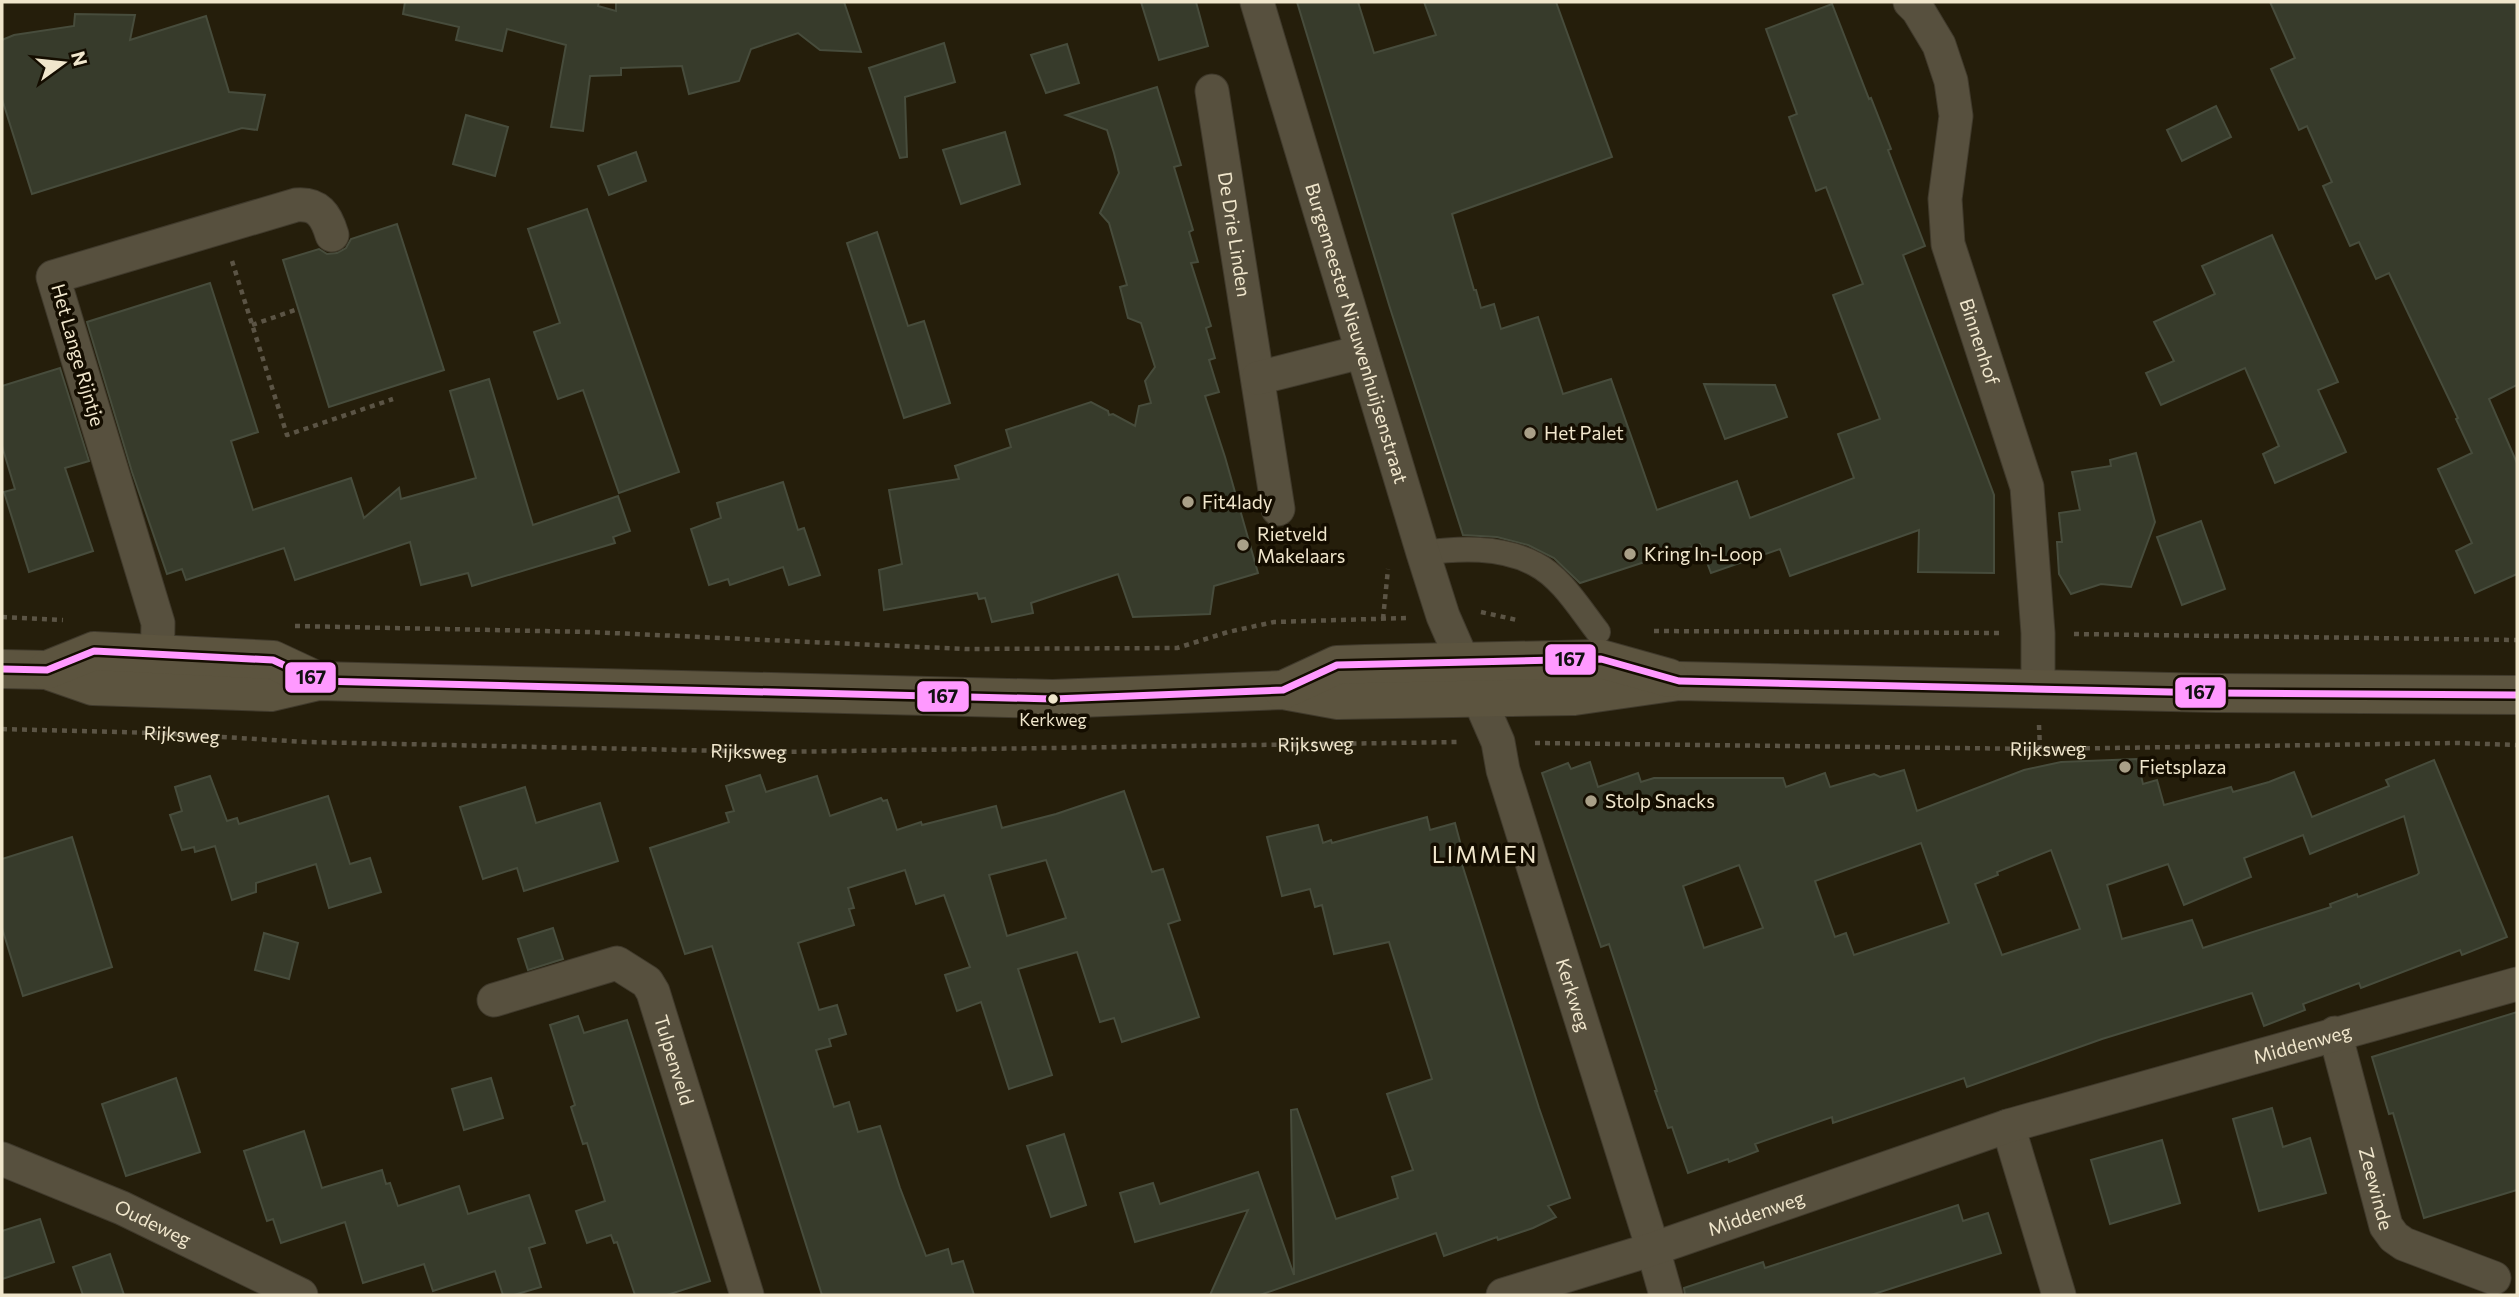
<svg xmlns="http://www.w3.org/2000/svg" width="2519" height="1297" viewBox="0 0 2519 1297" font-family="Commissioner,sans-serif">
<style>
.building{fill:#373b2b;stroke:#474c3c;stroke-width:2;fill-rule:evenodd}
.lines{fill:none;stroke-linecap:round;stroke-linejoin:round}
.pedestrian-casing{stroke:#403a2c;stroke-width:26}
.minor-casing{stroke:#403a2c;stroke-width:35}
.primary-casing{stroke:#403a2c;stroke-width:40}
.path{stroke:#5b5445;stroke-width:4.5;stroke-dasharray:5 5;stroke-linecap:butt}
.pedestrian{stroke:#57503e;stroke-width:24}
.minor{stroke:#57503e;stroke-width:33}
.primary{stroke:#5c543f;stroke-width:38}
.bus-1-casing{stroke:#140d00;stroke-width:12}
.bus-1{stroke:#f9f;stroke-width:7}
.poi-dot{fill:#a9a088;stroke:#140d00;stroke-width:2.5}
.bus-dot{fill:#f0e6cc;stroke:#140d00;stroke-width:2.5}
.labels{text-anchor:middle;stroke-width:7;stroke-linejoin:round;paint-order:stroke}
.bus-label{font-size:17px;fill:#f0e6cc;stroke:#140d00}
.street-label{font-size:19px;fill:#f0e6cc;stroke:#140d00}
.poi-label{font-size:19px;fill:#f0e6cc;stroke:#140d00;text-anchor:start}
.quarter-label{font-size:23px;letter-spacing:2px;fill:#f0e6cc;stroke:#140d00}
.line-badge{stroke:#140d00;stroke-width:2.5}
.pale-badge-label{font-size:19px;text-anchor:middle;font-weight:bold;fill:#111}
</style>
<rect width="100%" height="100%" fill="#251e0b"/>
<!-- building -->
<g class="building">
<path d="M405 2H599L598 6 616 11V2H844L861 52 820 50 798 33 751 49 739 81 689 94 682 66 621 68V75L590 76 583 131 551 127 566 45 507 29 502 51 456 40 459 27 403 14Z"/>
<path d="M1141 2H1196L1208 46 1159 60Z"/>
<path d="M1297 2H1358L1374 53 1436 35 1424 2H1556L1612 157 1452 214 1474 290H1476L1481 308 1494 304 1501 329 1538 317 1563 394 1611 379 1657 510 1737 481 1750 518 1854 478 1838 434 1880 419 1833 295 1863 284 1826 187 1816 191 1789 117 1797 114 1766 29 1832 4 1869 99 1871 98 1891 149 1888 150 1925 246 1903 255 1994 495V573L1918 572 1919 530 1790 576 1780 549 1711 573 1700 544 1580 583 1554 558 1528 545 1497 537 1463 535 1390 308Z"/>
<path d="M2270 2H2517V385L2489 399 2517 463V574L2475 593 2456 551 2472 543 2438 469 2472 453 2456 419 2458 418 2389 273 2376 279 2359 242 2350 246 2323 186 2332 182 2307 126 2299 130 2271 69 2295 58Z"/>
<path d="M75 14 135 15 130 40 206 16 229 92 265 95 257 130 242 128 32 194 2 99V40L14 35 74 26Z"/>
<path d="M944 43 955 82 905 97 907 157 900 158 869 68Z"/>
<path d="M1067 44 1079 83 1046 93 1031 55Z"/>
<path d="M1157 87 1181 165 1174 167 1193 230 1189 232 1198 262 1191 263 1211 326 1206 328 1215 358 1209 360 1219 392 1205 396 1225 457 1258 573 1214 586 1210 614 1133 617 1118 574 1031 603 1033 613 992 622 985 598 979 599 977 593 884 610 879 570 902 564 889 490 959 479 955 466 1011 447 1006 430 1091 402 1108 411 1109 415 1113 414 1135 426 1139 406 1151 403 1145 381 1155 367 1141 323 1128 318 1120 287 1127 285 1109 223 1100 213 1119 173 1114 153 1107 130 1066 115Z"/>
<path d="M2216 106 2231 137 2182 161 2167 130Z"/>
<path d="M466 115 508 127 495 176 453 164Z"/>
<path d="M1005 132 1020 184 961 204 943 150Z"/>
<path d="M636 152 646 181 609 195 598 166Z"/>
<path d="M587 209 679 472 619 493 583 390 558 399 534 332 560 323 528 229Z"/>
<path d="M397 224 444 370 329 407 283 260 319 249 327 254 337 253 346 248 351 239Z"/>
<path d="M877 232 908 326 924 321 950 403 904 418 847 243Z"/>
<path d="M2272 235 2338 382 2318 390 2346 452 2275 483 2263 454 2279 446 2245 368 2161 405 2146 373 2174 361 2154 322 2215 294 2202 266Z"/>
<path d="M210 283 258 432 231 441 253 510 351 478 364 518 399 488 401 499 476 478 450 391 489 379 533 525 618 496 630 531 613 537 615 543 472 586 468 573 421 585 410 542 295 580 284 548 186 580 182 569 167 574 132 472 87 322Z"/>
<path d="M60 368 89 461 65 468 93 551 29 572 4 492 15 489 2 446V386Z"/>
<path d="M1704 384 1775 385 1787 417 1725 439Z"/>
<path d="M2136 453 2155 522 2131 587 2101 584 2071 594 2059 574 2057 542H2062L2059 513 2080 510 2072 472 2111 466 2110 460Z"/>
<path d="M783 482 798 530 804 528 820 575 789 585 783 567 730 585 728 579 709 585 691 529 721 518 717 503Z"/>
<path d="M2201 521 2225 589 2182 605 2157 537Z"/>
<path d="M2137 759 2143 784 2157 780 2164 805 2231 787 2233 792 2269 782 2294 772 2312 817 2389 786 2386 780 2434 760 2507 937 2462 955 2460 950 2361 988 2359 983 2303 1004 2305 1010 2264 1026 2252 993 2102 1039 1967 1087 1964 1078 1833 1123 1832 1117 1755 1144 1758 1151 1729 1162 1728 1159 1688 1173 1672 1127 1668 1128 1655 1091H1657L1609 944 1601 947 1542 773 1568 763 1571 769 1590 762 1598 787 1638 773 1641 782 1654 778H1783L1786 787 1825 773 1830 787 1874 774 1880 777 1904 770 1917 811 2024 770 2061 762ZM2404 816 2419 873 2417 875 2358 897 2357 894 2330 904 2331 907 2203 948 2192 920 2122 939 2107 885 2168 864 2184 905 2251 877 2244 858 2303 835 2310 854ZM1921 843 1949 923 1854 955 1846 933 1835 937 1815 881ZM2051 850 2080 929 2002 955 1975 884 1998 875 1997 872ZM1739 865 1763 928 1704 948 1683 886Z"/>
<path d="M760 775 766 792 817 776 830 816 881 798 883 801 887 800 897 830 921 822 922 825 996 806 1002 828 1056 814 1124 791 1152 872 1163 869 1180 920 1168 924 1199 1017 1122 1042 1114 1018 1100 1022 1077 952 1018 969 1052 1075 1009 1089 981 1002 957 1011 945 975 970 967 944 895 916 904 905 870 848 888 854 908 849 909 854 925 798 943 819 1010 837 1005 846 1034 829 1039 831 1046 816 1050 834 1107 849 1102 858 1132 880 1126 900 1188 926 1256 948 1249 952 1264 963 1261 974 1295H822L712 946 685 954 650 848 729 822 726 813 734 811 726 786ZM1046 860 1066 918 1007 936 989 875Z"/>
<path d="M210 776 227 821 237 818 239 824 328 796 350 864 370 858 381 892 329 908 316 864 256 883V892L232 900 215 846 195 852 194 847 182 850 170 815 182 811 175 787Z"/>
<path d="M525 787 536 823 600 803 618 861 524 891 517 868 483 879 460 807Z"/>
<path d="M1427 817 1430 830 1455 823 1464 857 1460 858 1539 1108 1570 1198 1548 1206 1556 1217 1533 1228 1498 1240 1497 1237 1444 1256 1436 1233 1260 1295H1210L1248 1210 1135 1242 1120 1193 1153 1183 1160 1204 1258 1172 1294 1275 1291 1110 1297 1109 1336 1219 1398 1198 1392 1177 1413 1170 1387 1094 1432 1079 1389 942 1334 954 1322 905 1315 907 1310 889 1282 896 1267 837 1318 825 1323 843 1331 840 1332 843Z"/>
<path d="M72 837 112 967 23 996 2 928V859Z"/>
<path d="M553 928 563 959 528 970 518 939Z"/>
<path d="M264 933 298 943 289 979 255 970Z"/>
<path d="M2517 1012V1190L2424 1218 2393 1113 2389 1114 2372 1057Z"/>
<path d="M578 1016 584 1033 627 1020 710 1281 667 1295H635L617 1242 614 1243 611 1235 587 1243 576 1211 605 1201 587 1143 583 1144 571 1107 575 1105 550 1025Z"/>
<path d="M176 1078 200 1152 126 1176 102 1104Z"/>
<path d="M491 1078 503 1118 464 1130 452 1089Z"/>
<path d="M2272 1108 2283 1147 2310 1138 2326 1193 2259 1211 2233 1119Z"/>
<path d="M304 1131 322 1188 382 1170 386 1184 390 1183 398 1206 459 1186 468 1214 529 1195 545 1243 529 1248 541 1287 514 1295H503L495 1271 433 1291 424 1264 363 1283 345 1222 281 1243 273 1219 267 1221 244 1151Z"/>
<path d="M1064 1134 1086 1205 1051 1217 1027 1146Z"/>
<path d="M2162 1140 2180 1203 2110 1224 2091 1160Z"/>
<path d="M1958 1205 1963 1221 1988 1213 2001 1253 1871 1295H1685L1684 1288 1763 1262 1765 1268Z"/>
<path d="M40 1219 54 1262 2 1279V1231Z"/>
<path d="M110 1254 124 1295H83L73 1267Z"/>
</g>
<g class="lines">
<!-- pedestrian casing -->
<g class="pedestrian-casing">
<path id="pedestrian" d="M1423 553C1459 548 1501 546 1535 564 1561 577 1580 609 1598 632"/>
</g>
<!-- minor casing -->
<g class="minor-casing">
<g id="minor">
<path id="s3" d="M1257 2 1423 553 1443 616 1498 742 1503 770 1653 1249 1666 1295"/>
<path id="s4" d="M1910 2 1918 10 1939 45 1951 81 1956 116 1945 199 1948 244 2027 487 2038 633V690"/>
<path id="s5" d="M1212 91 1278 509"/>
<path d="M1258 378 1361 352"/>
<path d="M157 678 158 623 53 277 296 205C318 203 326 215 332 235"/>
<path id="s6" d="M494 1000 617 963 647 982 653 992 747 1295"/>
<path id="s7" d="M2335 1033 2386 1226 2394 1237 2404 1244 2494 1278"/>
<path d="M2008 1126 2059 1295"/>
<path id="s8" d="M2 1159 122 1208 301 1295"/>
<path id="s9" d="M1503 1295 1653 1249 2008 1126 2517 984"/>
</g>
</g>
<!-- primary casing -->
<g class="primary-casing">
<g id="primary">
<path d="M2 669 47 670 93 686 271 692 318 681 1053 699 1283 690 1338 700 1574 696 1679 681 2216 693 2517 695"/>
<path d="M47 670 94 651 273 660 318 681"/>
<path d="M1283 690 1337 665 1365 664 1601 659 1669 678"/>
</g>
</g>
<!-- path -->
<g class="path">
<path d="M232 261 287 435 393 399"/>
<path d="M252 325 295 310"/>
<path d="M1481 612 1517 620"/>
<path d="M2 617 63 620"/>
<path d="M1383 619 1388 569"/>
<path d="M295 626 590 632 965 649 1177 648 1228 632 1274 622 1406 618"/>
<path d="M1654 631 2002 633"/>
<path d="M2074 634 2517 640"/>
<path d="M2039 725 2040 749"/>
<path id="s1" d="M2 729 156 733 306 742 775 752 1460 742"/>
<path id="s2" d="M1535 743 2040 749 2458 743 2517 745"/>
</g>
<!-- pedestrian -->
<use href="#pedestrian" class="pedestrian"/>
<!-- minor -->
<use href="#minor" class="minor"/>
<!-- primary -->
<use href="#primary" class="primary"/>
<!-- bus-1 casing -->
<g class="bus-1-casing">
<path id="bus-1" d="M2 669 47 670 94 651 273 660 318 681 1053 699 1283 690 1337 665 1601 659 1679 681 2216 693 2517 695"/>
</g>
<!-- bus-1 -->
<use href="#bus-1" class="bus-1"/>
</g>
<!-- markers -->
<g class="poi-dot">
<circle cx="1530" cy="433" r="7"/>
<circle cx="1188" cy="502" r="7"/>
<circle cx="1243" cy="545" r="7"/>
<circle cx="1630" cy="554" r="7"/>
<circle cx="2125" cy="767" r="7"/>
<circle cx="1591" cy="801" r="7"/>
</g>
<circle class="bus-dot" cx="1053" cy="699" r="6"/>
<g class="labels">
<!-- bus labels -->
<g class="bus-label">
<text x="1053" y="726">Kerkweg</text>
</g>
<!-- street labels -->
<g class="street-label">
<text dy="7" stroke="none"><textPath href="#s5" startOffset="145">De Drie Linden</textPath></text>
<text dy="7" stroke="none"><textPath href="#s3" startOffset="346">Burgemeester Nieuwenhuijsenstraat</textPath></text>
<text dy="7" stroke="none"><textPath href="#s4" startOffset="357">Binnenhof</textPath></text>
<text transform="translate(78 355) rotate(74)" y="7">Het Lange Rijntje</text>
<text dy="7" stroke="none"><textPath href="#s1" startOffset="180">Rijksweg</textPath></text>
<text dy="7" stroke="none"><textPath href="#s1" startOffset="1314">Rijksweg</textPath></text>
<text dy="7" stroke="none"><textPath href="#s2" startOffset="513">Rijksweg</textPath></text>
<text dy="7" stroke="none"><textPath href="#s1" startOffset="747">Rijksweg</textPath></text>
<text dy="7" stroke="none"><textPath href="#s3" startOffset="1043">Kerkweg</textPath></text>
<text dy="7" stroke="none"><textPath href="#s9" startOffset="838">Middenweg</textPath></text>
<text dy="7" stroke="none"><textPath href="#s6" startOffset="247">Tulpenveld</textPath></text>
<text dy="7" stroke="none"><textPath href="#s7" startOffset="161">Zeewinde</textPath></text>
<text dy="7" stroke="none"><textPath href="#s9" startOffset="266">Middenweg</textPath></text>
<text dy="7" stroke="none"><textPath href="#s8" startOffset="164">Oudeweg</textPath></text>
</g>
<!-- poi labels -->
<g class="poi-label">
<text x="1544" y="440">Het Palet</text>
<text x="1202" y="509">Fit4lady</text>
<text x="1257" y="541">Rietveld<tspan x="1257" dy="22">Makelaars</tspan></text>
<text x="1644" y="561">Kring In-Loop</text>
<text x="2139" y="774">Fietsplaza</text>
<text x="1605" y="808">Stolp Snacks</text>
</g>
<!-- quarter labels -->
<g class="quarter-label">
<text x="1485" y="863">LIMMEN</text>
</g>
</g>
<g class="line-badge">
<rect x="1544" y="643" width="53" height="33" rx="7" fill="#f9f"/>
<rect x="284" y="661" width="53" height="33" rx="7" fill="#f9f"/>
<rect x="2174" y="676" width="53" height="33" rx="7" fill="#f9f"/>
<rect x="916" y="680" width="54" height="33" rx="7" fill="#f9f"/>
</g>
<g class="pale-badge-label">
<text x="1570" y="666">167</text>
<text x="311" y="684">167</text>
<text x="2200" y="699">167</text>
<text x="943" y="703">167</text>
</g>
<!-- border -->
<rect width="2519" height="1297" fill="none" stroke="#f0e6cc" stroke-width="7"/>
<!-- north arrow -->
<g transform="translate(63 63) rotate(75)" stroke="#140d00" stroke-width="5" paint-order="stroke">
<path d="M0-5L12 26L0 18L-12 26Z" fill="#f0e6cc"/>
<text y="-10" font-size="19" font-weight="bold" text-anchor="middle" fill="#f0e6cc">N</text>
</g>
</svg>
